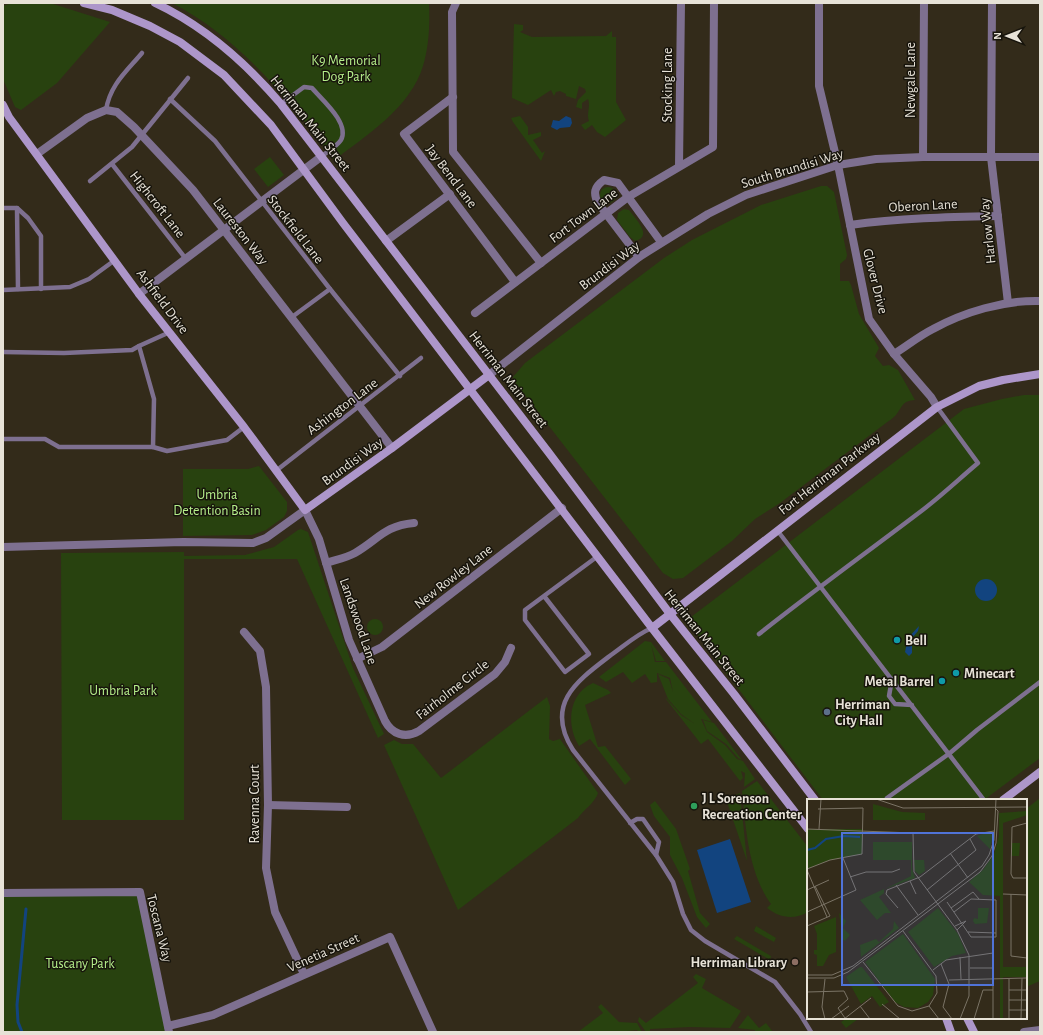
<svg xmlns="http://www.w3.org/2000/svg" width="1043" height="1035" viewBox="0 0 1043 1035" font-family="'Alegreya Sans',sans-serif">
<style>
.green{fill:#28420f}
.water{fill:#12447f}
.lines{fill:none;stroke-linecap:round;stroke-linejoin:round}
.stream{stroke:#12447f;stroke-width:3}
.lane{stroke:#7e7090;stroke-width:4.5}
.street{stroke:#7e7090;stroke-width:8}
.secondary{stroke:#ad96ca;stroke-width:8}
.culture-dot{fill:#0f9aa8;stroke:#17140c;stroke-width:1.5}
.service-dot{fill:#5c6f8a;stroke:#17140c;stroke-width:1.5}
.leisure-dot{fill:#2e9e5b;stroke:#17140c;stroke-width:1.5}
.education-dot{fill:#8d6e63;stroke:#17140c;stroke-width:1.5}
.labels{text-anchor:middle;stroke-width:3;stroke-linejoin:round;paint-order:stroke}
.park-label{font-size:14px;fill:#b5ef8a;stroke:#17140c}
.street-label{font-size:14px;fill:#e7e2d7;stroke:#17140c}
.poi-label{font-size:14px;font-weight:bold;fill:#e7e2d7;stroke:#17140c;text-anchor:start}
.inset-river{fill:none;stroke:#12447f;stroke-width:2}
.inset-road{fill:none;stroke:#7b7466;stroke-width:1}
.view{fill:#5073d8;fill-opacity:0.15;stroke:#5073d8;stroke-width:2}
.inset-edge{fill:none;stroke:#e7e2d7;stroke-width:2}
</style>
<rect width="100%" height="100%" fill="#332b1a"/>
<!-- green -->
<g class="green">
<path d="M12 3H50L110 22 57 83 21 110 15 107 3 79V6Z"/>
<path d="M172 3H429C430 24 429 46 423 66 411 107 366 136 334 160 288 99 241 39 172 3Z"/>
<path d="M514 24 523 25V30L520 32 532 37 606 36 612 31V37H616V102L626 120 605 137 597 132 592 125 585 130 581 125 589 121C586 114 591 106 588 99L582 103V109L576 107 578 100 586 92 585 89 579 86 576 99 566 96V94L560 91 556 92 554 96 551 90 528 105 512 98Z"/>
<path d="M520 116 528 127V135L541 132V136L533 140 542 153 545 151 541 161 513 122 511 118Z"/>
<path d="M270 157 284 175 268 187 254 169Z"/>
<path d="M821 186H827L834 192 847 255 846 259 840 264V281H849L851 285 859 314 879 348 875 356 883 366 889 365 898 370 915 400C902 401 903 406 896 415 893 418 889 421 886 423L780 503 755 519 732 541 683 578 673 579 663 573 514 381 513 377 525 363 664 258 692 240 761 205Z"/>
<circle cx="608" cy="195" r="8"/>
<path d="M624 209 629 210C635 218 654 237 635 241L630 237 617 220 618 213Z"/>
<path d="M1024 395H1040V758L984 800H823L692 628 691 617 964 409 1002 399Z"/>
<path d="M259 466 287 502V511L284 517 266 530 252 535 183 536V469H248Z"/>
<path d="M301 529 308 532 353 668 384 734 378 738 297 559H184V820H62L61 553 184 552V556L245 555 274 547 298 530Z"/>
<circle cx="375" cy="627" r="8"/>
<path d="M645 641 651 642 665 661H656L651 644 655 662H666L712 722 701 719 707 732 725 745 737 759 743 761 755 779 744 787 745 773 741 771 743 778 740 781 708 739 701 744 666 699V698L681 715 695 724 681 714 668 699 658 674 669 679 673 692 670 678 657 673V682L651 683 645 674 632 683 623 672 606 682 599 677Z"/>
<path d="M593 683 608 690 611 693 585 705 598 747 605 746 631 779 625 785 590 739 579 746C566 725 568 694 593 683Z"/>
<path d="M547 697 550 706 549 739 553 741 560 739 598 793C595 803 584 809 578 818L458 910 384 745 394 740 402 744H413L441 778Z"/>
<path d="M703 720 714 723 742 760 738 758 726 744 707 731Z"/>
<path d="M757 781 808 847V912C794 920 780 918 767 908L771 904C748 872 746 829 742 791Z"/>
<path d="M740 793 747 861 726 799Z"/>
<path d="M1040 798V981L1026 987V809Z"/>
<path d="M655 801 676 829 690 869 688 871 700 913 710 924 706 928 697 917 682 878 670 855V837L654 816 650 805Z"/>
<path d="M140 892 169 1032H3V893Z"/>
<path d="M756 926 776 938 774 942 754 931Z"/>
<path d="M737 936 771 956 770 960 734 939Z"/>
<path d="M696 974 706 979 702 988 741 1011 730 1028 690 1027 650 1029V1032H646L638 1021 639 1017 646 1023 698 983 693 977Z"/>
<path d="M601 1004 619 1022 637 1023 642 1032H638L637 1030 618 1032H578L603 1013 598 1007Z"/>
<path d="M748 1015 759 1028 766 1023 773 1032H755V1030L738 1028Z"/>
<path d="M847 1018H857L858 1019 846 1028 841 1022Z"/>
</g>
<!-- water -->
<g class="water">
<path d="M566 116 571 118 572 123 570 127 560 128 557 130 551 127 553 120 559 121Z"/>
<circle cx="986" cy="590" r="11"/>
<path d="M919 626 918 631 912 638V653L909 656 905 652 908 638Z"/>
<path d="M730 839 751 902 717 913 697 850Z"/>
</g>
<g class="lines">
<!-- stream -->
<path class="stream" d="M22 1032 18 1022 17 1005 26 909"/>
<!-- lane -->
<g class="lane">
<path d="M170 99 215 141 330 289 400 376"/>
<path d="M281 104 304 87 312 88C322 100 350 123 341 140 337 146 327 152 322 156"/>
<path d="M106 110C110 85 126 72 142 53"/>
<path d="M112 164 186 259"/>
<path d="M90 181 132 147 188 78"/>
<path d="M3 208H17L28 218 41 236V289"/>
<path d="M17 208 18 289"/>
<path d="M3 290 70 287 89 279 115 260"/>
<path d="M292 317 330 289"/>
<path d="M170 332 139 346 154 399 153 447 167 451 227 440 244 427"/>
<path d="M3 352 64 353 132 350 139 346"/>
<path d="M3 439H45L59 447H153"/>
<path d="M277 470 421 358"/>
<path d="M777 530 984 800"/>
<path d="M544 596 589 654 565 672 525 620V610L598 556"/>
<path d="M652 628C637 634 624 646 611 655 577 681 544 704 573 750L656 855 673 882 683 914 691 930 705 941 775 982 800 1014 811 1032"/>
<path d="M759 634C812 592 866 553 920 512 940 497 959 479 978 463L937 407"/>
<path d="M892 679 889 696 895 704 912 705"/>
<path d="M887 798 950 753 977 730 1040 682"/>
<path d="M630 823 637 819H643L659 842 656 855"/>
</g>
<!-- street -->
<g class="street">
<path d="M456 3 452 12 453 152 541 263"/>
<path d="M819 3V86L838 165 869 319 894 354 931 397 937 407"/>
<path d="M992 3 991 157 1008 303"/>
<path d="M453 97 404 134 515 282"/>
<path d="M37 154 87 118 106 110 117 112 134 127 193 190 392 448"/>
<path d="M923 157 924 3"/>
<path d="M679 166 681 3"/>
<path d="M850 225C899 218 948 217 998 216"/>
<path d="M386 241 450 194"/>
<path d="M639 257 598 203C593 193 594 187 604 180L618 183 661 242"/>
<path d="M139 294 322 156"/>
<path d="M475 313 628 197 713 147 714 3"/>
<path d="M894 354C907 346 919 336 933 329 964 312 1004 300 1040 301"/>
<path d="M489 375 639 257 708 214 746 195 838 165 876 159 923 157H1040"/>
<path d="M3 547 183 542 253 543 266 538 305 510 319 539 349 640 385 721C392 734 405 739 419 731L495 674 505 662 511 648"/>
<path d="M326 563C335 560 346 558 355 553 379 539 384 526 414 523"/>
<path d="M244 632 260 651 266 687 268 805 266 868 275 912 304 974"/>
<path d="M357 659 382 647 562 508"/>
<path d="M268 805 347 807"/>
<path d="M3 893 140 892 169 1032"/>
<path d="M168 1026 213 1015 390 937 433 1032"/>
<path d="M1024 1032 1040 1030"/>
</g>
<!-- secondary -->
<g class="secondary">
<path d="M84 3 112 10 150 26 180 42 224 75 271 125 343 223 652 628 808 829"/>
<path d="M155 3C204 26 246 63 281 104L549 453 670 614 734 694 815 800"/>
<path d="M3 105 9 117 139 294 244 427 305 510 392 448 489 375"/>
<path d="M652 628 937 407 979 386 1003 380 1040 374"/>
<path d="M1003 800 1040 772"/>
<path d="M946 1018 951 1032"/>
<path d="M967 1018 974 1032"/>
</g>
</g>
<!-- markers -->
<g class="culture-dot">
<circle cx="897" cy="640" r="4"/>
<circle cx="956" cy="673" r="4"/>
<circle cx="942" cy="681" r="4"/>
</g>
<circle class="service-dot" cx="827" cy="712" r="4"/>
<circle class="leisure-dot" cx="694" cy="806" r="4"/>
<circle class="education-dot" cx="795" cy="962" r="4"/>
<g class="labels">
<!-- park labels -->
<g class="park-label">
<text x="346" y="65">K9 Memorial<tspan x="346" dy="16">Dog Park</tspan></text>
<text x="217" y="499">Umbria<tspan x="217" dy="16">Detention Basin</tspan></text>
<text x="123" y="695">Umbria Park</text>
<text x="80" y="968">Tuscany Park</text>
</g>
<!-- street labels -->
<g class="street-label">
<text transform="translate(910 80) rotate(-90)" y="5">Newgale Lane</text>
<text transform="translate(667 85) rotate(-90)" y="5">Stocking Lane</text>
<text transform="translate(311 123) rotate(51)" y="5">Herriman Main Street</text>
<text transform="translate(792 168) rotate(-17)" y="5">South Brundisi Way</text>
<text transform="translate(452 176) rotate(53)" y="5">Jay Bend Lane</text>
<text transform="translate(158 204) rotate(52)" y="5">Highcroft Lane</text>
<text transform="translate(923 205) rotate(-3)" y="5">Oberon Lane</text>
<text transform="translate(583 215) rotate(-37)" y="5">Fort Town Lane</text>
<text transform="translate(296 229) rotate(52)" y="5">Stockfield Lane</text>
<text transform="translate(241 231) rotate(52)" y="5">Laureston Way</text>
<text transform="translate(987 231) rotate(-96)" y="5">Harlow Way</text>
<text transform="translate(609 265) rotate(-37)" y="5">Brundisi Way</text>
<text transform="translate(876 281) rotate(76)" y="5">Glover Drive</text>
<text transform="translate(163 301) rotate(53)" y="5">Ashfield Drive</text>
<text transform="translate(509 379) rotate(52)" y="5">Herriman Main Street</text>
<text transform="translate(342 406) rotate(-37)" y="5">Ashington Lane</text>
<text transform="translate(352 461) rotate(-36)" y="5">Brundisi Way</text>
<text transform="translate(829 473) rotate(-38)" y="5">Fort Herriman Parkway</text>
<text transform="translate(453 576) rotate(-38)" y="5">New Rowley Lane</text>
<text transform="translate(359 621) rotate(71)" y="5">Landswood Lane</text>
<text transform="translate(705 637) rotate(51)" y="5">Herriman Main Street</text>
<text transform="translate(452 689) rotate(-38)" y="5">Fairholme Circle</text>
<text transform="translate(254 804) rotate(-90)" y="5">Ravenna Court</text>
<text transform="translate(160 928) rotate(76)" y="5">Toscana Way</text>
<text transform="translate(323 952) rotate(-24)" y="5">Venetia Street</text>
</g>
<!-- poi labels -->
<g class="poi-label">
<text x="905" y="645">Bell</text>
<text x="964" y="678">Minecart</text>
<text x="934" y="686" text-anchor="end">Metal Barrel</text>
<text x="835" y="709">Herriman<tspan x="835" dy="16">City Hall</tspan></text>
<text x="702" y="803">J L Sorenson<tspan x="702" dy="16">Recreation Center</tspan></text>
<text x="787" y="967" text-anchor="end">Herriman Library</text>
</g>
</g>
<!-- overview -->
<g transform="translate(807 799)">
<rect width="220" height="220" fill="#332b1a"/>
<path d="M66 5 95 13 118 14V21H66ZM220 12V16L196 24V168H220V178H196V220H193V97L176 96 162 83 176 71 187 55 192 37V14ZM0 30H55V55L23 61 0 70ZM182 33 186 37 183 50 170 37ZM66 43H105V70L108 79 78 90 104 77V61H66ZM204 44H213L212 57H204ZM107 61H117L118 72 112 76 108 72ZM77 90V94L72 98 84 114H78L70 121 53 101ZM131 109 151 135 159 154 145 157 127 168 101 133ZM171 109H182L180 124 168 125 166 122 167 119 171 120ZM32 114 39 122 36 129 43 136 38 142 36 141ZM29 118V153L22 156 16 167H10V156L7 155V151H10V135L7 127ZM87 122 92 129 54 158 53 146 69 140 72 143 86 130ZM96 135 128 180 126 196 121 203 111 209 97 208 88 203 58 163ZM53 168H55L82 203 73 208 65 197 54 205 39 178Z" fill="#28420f"/>
<path class="inset-river" d="M0 51 8 49 19 40 37 37 53 38"/>
<path class="inset-road" d="M69 0 96 9 220 8M220 24 205 28 204 75 206 79H220M0 30 106 34 107 73 150 131 162 156V197L153 220M12 30 14 0M143 54 161 79M0 70 23 61 55 55 56 9 11 10M0 71 20 118M43 78 59 73H85L93 70M103 82 109 95M89 86 111 116M0 91 22 81M120 91 169 51 163 40M196 95 220 96M204 95V157L220 159M140 103 164 138H189V101L164 100 147 113M91 109 79 95 80 91 113 78 169 35 187 32M144 109 166 93 172 100M0 113 49 91 36 59M0 127 23 117 8 87M148 127 159 122 150 131M161 133 189 134M186 149V220M153 158 154 180M56 163 91 207 105 212 122 207 130 194 129 177 96 132M134 165 142 185 136 208 145 220M163 169H186M126 171 139 161 186 154M0 176H25L46 167 175 67 182 56 187 41 189 0M0 179H27L41 173 173 73 185 57 189 44 191 12 188 9M202 179V220M142 181 220 179M202 191H220M0 193 37 192 41 200M202 201H220M0 203V183M75 205 93 220M53 207 63 220M122 207 132 220M31 209 41 200M31 209 38 219M202 211H220M18 220 15 208 18 180M24 220 42 207M37 220 64 199M167 220 176 191H186M214 220 215 179"/>
<path class="view" d="M35 34H186V186H35Z"/>
<rect width="220" height="220" class="inset-edge"/>
</g>
<!-- border -->
<rect width="1043" height="1035" fill="none" stroke="#e7e2d7" stroke-width="8"/>
<!-- north arrow -->
<g transform="translate(1007 36) rotate(270)" stroke="#17140c" stroke-width="3" paint-order="stroke">
<path d="M0-3L7 15L0 10L-7 15Z" fill="#e7e2d7"/>
<text y="-6" font-size="11" font-weight="bold" text-anchor="middle" fill="#e7e2d7">N</text>
</g>
</svg>
